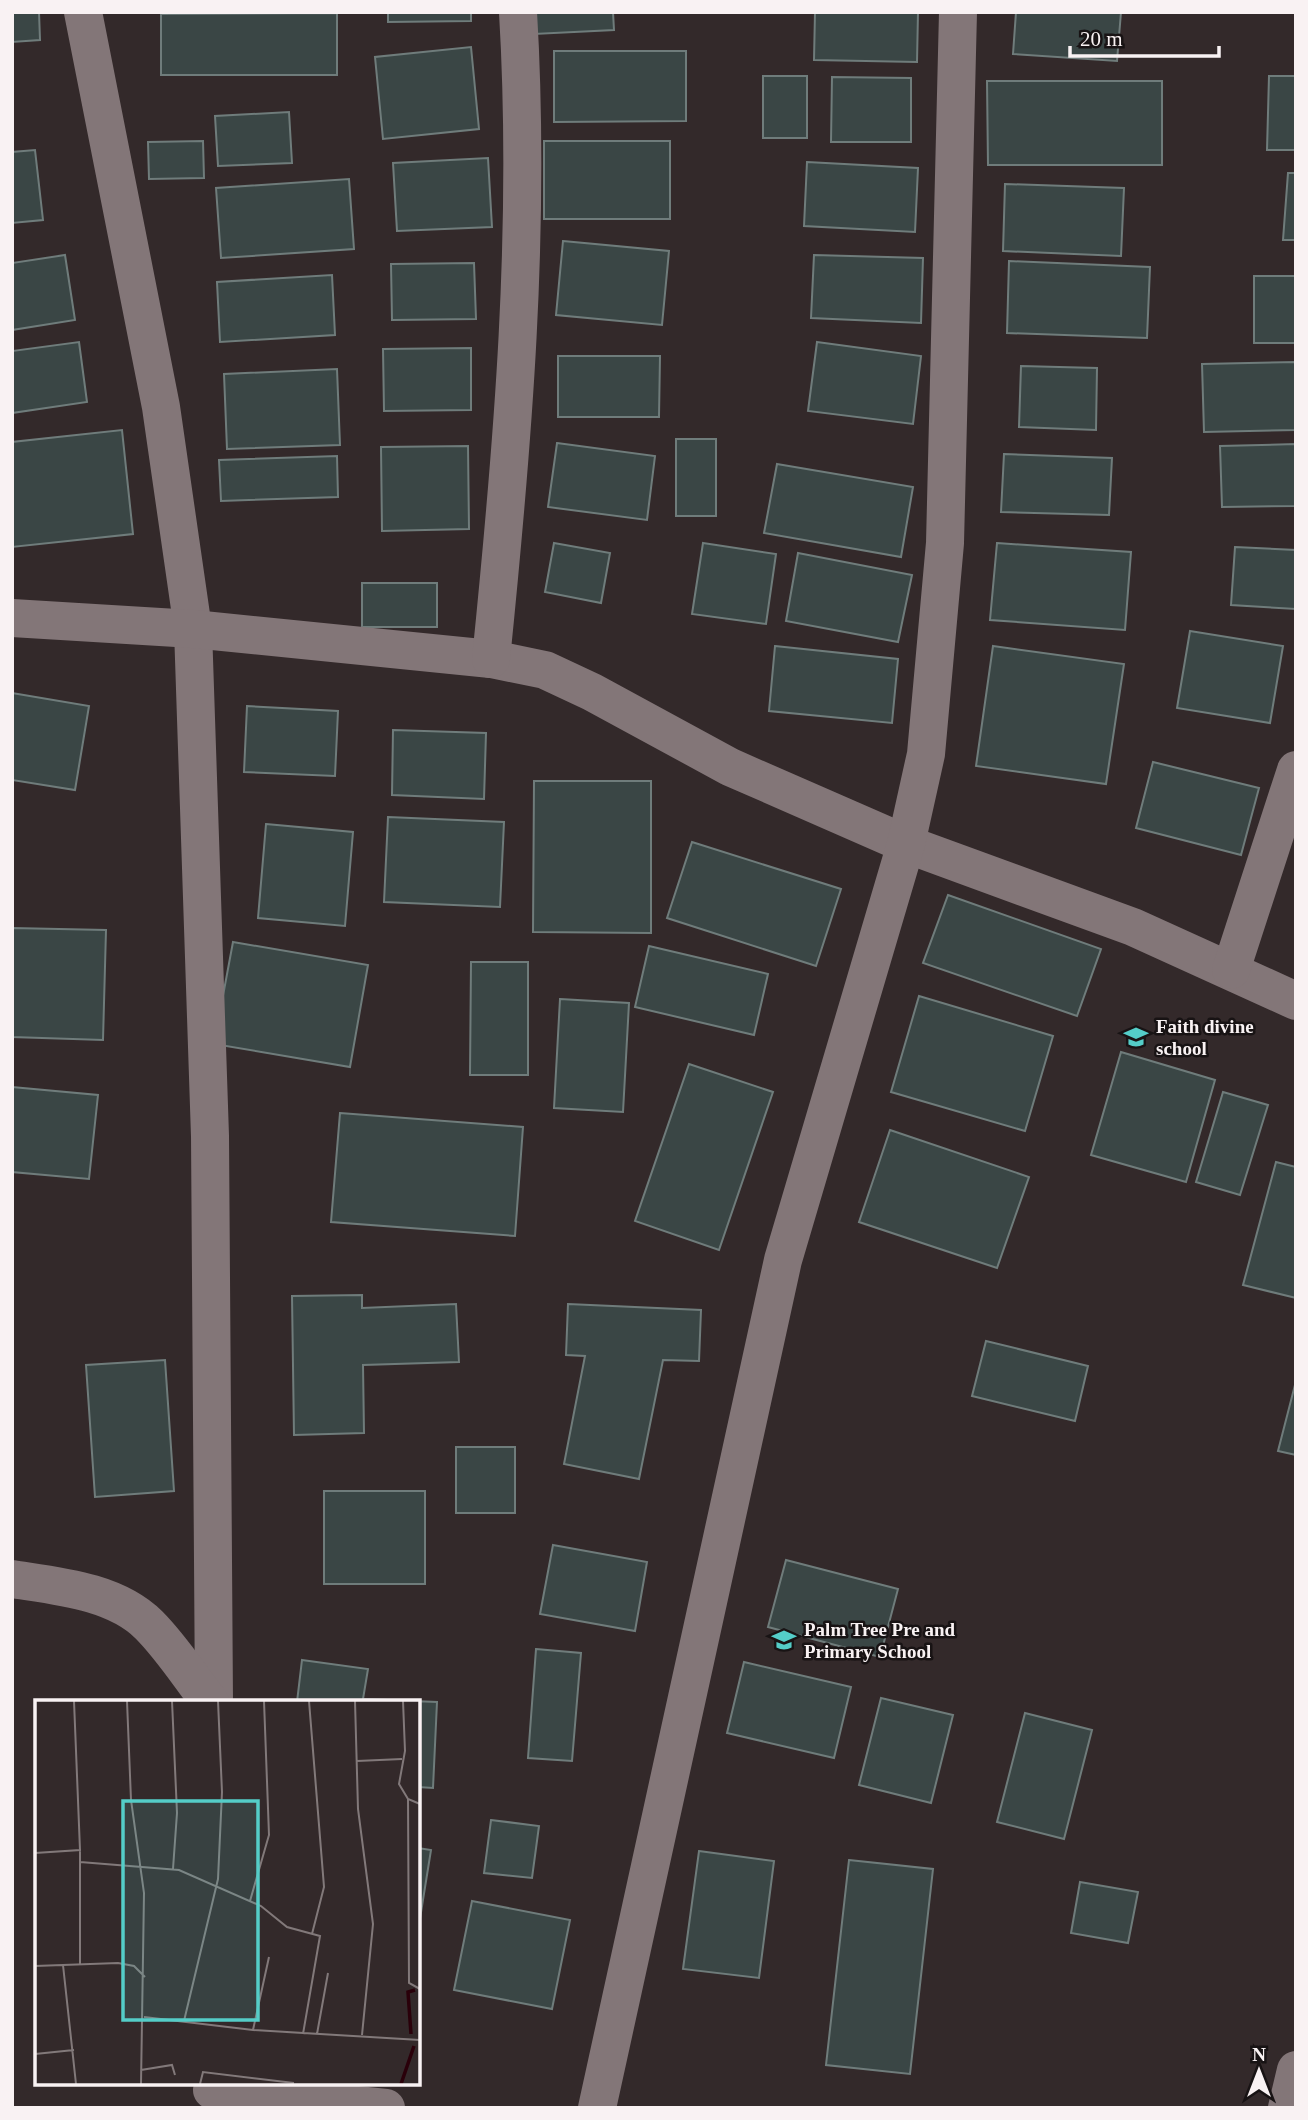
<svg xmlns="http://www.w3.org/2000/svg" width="1308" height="2120" viewBox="0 0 1308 2120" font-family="Georgia,serif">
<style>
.building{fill:#3a4645;stroke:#6f7c7b;stroke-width:2}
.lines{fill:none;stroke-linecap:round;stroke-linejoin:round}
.minor{stroke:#837678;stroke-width:38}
.labels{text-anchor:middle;stroke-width:5;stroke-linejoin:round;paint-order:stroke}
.poi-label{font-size:19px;font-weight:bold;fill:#f9f2f3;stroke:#181314;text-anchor:start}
.inset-river{fill:none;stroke:#2a000a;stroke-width:3.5}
.inset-road{fill:none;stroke:#82797a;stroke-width:2}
.view{fill:#54cdc8;fill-opacity:0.15;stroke:#54cdc8;stroke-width:3.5}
.inset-edge{fill:none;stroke:#f9f2f3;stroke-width:3.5}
</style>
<rect width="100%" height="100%" fill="#33292a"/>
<!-- building -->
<g class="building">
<path d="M12 12H39L40 40 12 42Z"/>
<path d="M388 12H471V21L388 22Z"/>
<path d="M533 12H613L614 30 534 34Z"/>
<path d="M815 12H918L917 62 814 60Z"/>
<path d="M1016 12H1121L1117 61 1013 54Z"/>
<path d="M337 13V75H161V14Z"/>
<path d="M471 47 479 129 383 139 375 57Z"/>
<path d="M554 51H686V121L554 122Z"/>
<rect x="763" y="76" width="44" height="62"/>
<path d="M1269 76H1296V150H1267Z"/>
<path d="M832 77 911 78V142H831Z"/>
<path d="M987 81H1162V165H988Z"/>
<path d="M289 112 292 163 218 166 215 116Z"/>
<path d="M203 141 204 178 149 179 148 142Z"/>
<rect x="544" y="141" width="126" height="78"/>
<path d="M35 150 43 220 12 223V152Z"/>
<path d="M488 158 492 227 397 231 393 163Z"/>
<path d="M807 162 918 168 915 232 804 226Z"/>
<path d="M1288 173H1296V240H1283Z"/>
<path d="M349 179 354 249 221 258 216 188Z"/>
<path d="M1005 184 1124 188 1121 256 1003 251Z"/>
<path d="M563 241 669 251 662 325 556 315Z"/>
<path d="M65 255 75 320 12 330V263Z"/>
<path d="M814 255 923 258 921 323 811 318Z"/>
<path d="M1009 261 1150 267 1147 338 1007 333Z"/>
<path d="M474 263 476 319 392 320 391 264Z"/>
<path d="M332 275 335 335 220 342 217 282Z"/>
<rect x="1254" y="276" width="42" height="67"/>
<path d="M79 342 87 402 12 413V351Z"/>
<path d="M817 342 921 356 913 424 808 411Z"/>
<path d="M471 348V410L384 411 383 349Z"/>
<path d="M558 356H660L659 417H558Z"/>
<path d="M1296 362V430L1204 432 1202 364Z"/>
<path d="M1021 366 1097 368 1096 430 1019 427Z"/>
<path d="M337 369 340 445 227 449 224 374Z"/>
<path d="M122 430 133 534 12 547V442Z"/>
<rect x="676" y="439" width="40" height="77"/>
<path d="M557 443 655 456 647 520 548 507Z"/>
<path d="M1296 444V506L1222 507 1220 446Z"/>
<path d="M468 446 469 529 382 531 381 447Z"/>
<path d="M1004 454 1112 458 1109 515 1001 512Z"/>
<path d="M337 456 338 497 221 501 219 460Z"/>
<path d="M777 464 913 487 901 557 764 533Z"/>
<path d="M554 543 610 553 601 603 545 592Z"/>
<path d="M703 543 776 554 766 624 692 614Z"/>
<path d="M997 543 1131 552 1125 630 990 620Z"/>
<path d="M1235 547 1296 550V609L1231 605Z"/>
<path d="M798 553 912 575 898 642 786 621Z"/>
<rect x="362" y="583" width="75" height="44"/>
<path d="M1190 631 1283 646 1270 723 1177 708Z"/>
<path d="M775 646 898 659 892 723 769 711Z"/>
<path d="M993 646 1124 664 1106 784 976 766Z"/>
<path d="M12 693 89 706 75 790 12 780Z"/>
<path d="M247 706 338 711 335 776 244 772Z"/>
<path d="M393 730 486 733 484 799 392 795Z"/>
<path d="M1153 762 1259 788 1241 855 1136 828Z"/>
<path d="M534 781H651V933L533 932Z"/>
<path d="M388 817 504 822 500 907 384 902Z"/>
<path d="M266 824 353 832 345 926 258 918Z"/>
<path d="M692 842 841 889 816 966 667 918Z"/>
<path d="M948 895 1101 949 1077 1016 923 963Z"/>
<path d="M12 928 106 930 103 1040 12 1037Z"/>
<path d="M233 942 368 965 350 1067 214 1044Z"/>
<path d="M649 946 768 974 754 1035 635 1007Z"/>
<path d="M471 962H528V1075H470Z"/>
<path d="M919 996 1053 1036 1025 1131 891 1092Z"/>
<path d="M560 999 629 1003 623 1112 554 1108Z"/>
<path d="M1121 1052 1215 1080 1186 1182 1091 1155Z"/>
<path d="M689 1064 773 1092 719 1250 635 1221Z"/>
<path d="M12 1087 98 1095 89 1179 12 1172Z"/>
<path d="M1223 1092 1268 1105 1240 1195 1196 1182Z"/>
<path d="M340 1113 523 1127 515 1236 331 1222Z"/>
<path d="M890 1130 1029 1177 997 1268 859 1222Z"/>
<path d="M1276 1162 1296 1167V1298L1243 1285Z"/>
<path d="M362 1295V1308L456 1304 459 1362 363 1365 364 1433 294 1435 292 1296Z"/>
<path d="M568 1304 701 1310 699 1361 663 1360 639 1479 564 1464 585 1356 566 1355Z"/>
<path d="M986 1341 1088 1366 1075 1421 972 1396Z"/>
<path d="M165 1360 174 1491 95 1497 86 1365Z"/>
<path d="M1296 1381V1455L1278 1451Z"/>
<rect x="456" y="1447" width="59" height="66"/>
<rect x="324" y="1491" width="101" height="93"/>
<path d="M553 1545 647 1562 635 1631 540 1614Z"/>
<path d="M786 1560 898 1589 880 1657 768 1627Z"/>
<path d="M536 1649 581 1653 572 1761 528 1758Z"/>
<path d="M302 1660 368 1669 363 1699 437 1702 433 1788 418 1787V1702H297Z"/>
<path d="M744 1662 851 1687 834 1758 727 1733Z"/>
<path d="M881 1698 953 1715 931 1803 859 1785Z"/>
<path d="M1025 1713 1092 1730 1064 1839 997 1822Z"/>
<path d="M491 1820 539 1826 532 1878 484 1873Z"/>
<path d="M418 1848 431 1850 418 1931Z"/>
<path d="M699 1851 774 1861 759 1978 683 1969Z"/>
<path d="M849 1860 933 1869 910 2074 826 2065Z"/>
<path d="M1080 1882 1138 1892 1128 1943 1071 1933Z"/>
<path d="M472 1901 570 1920 552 2009 454 1990Z"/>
</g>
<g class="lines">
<!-- minor -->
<g class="minor">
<path d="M83 12 161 407 193 629 210 1136 214 1702"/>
<path d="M12 618 193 629 491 659 545 670 592 692 730 767 906 844 1133 927 1296 1001"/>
<path d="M491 659C513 443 531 229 518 12"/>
<path d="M1231 970 1296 770"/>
<path d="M12 1579C57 1586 115 1591 149 1625 172 1648 190 1677 210 1702"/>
<path d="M212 2090 386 2108"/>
<path d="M597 2108 783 1260 906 844 926 754 945 543 958 12"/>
<path d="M1287 2108 1296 2070"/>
</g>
</g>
<!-- icons -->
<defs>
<g id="school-bare" transform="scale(1.89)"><path d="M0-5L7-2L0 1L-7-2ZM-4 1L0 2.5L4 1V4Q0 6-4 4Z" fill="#54cdc8" stroke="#181314" stroke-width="2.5" paint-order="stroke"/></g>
</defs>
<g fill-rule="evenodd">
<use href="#school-bare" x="1136" y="1037"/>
<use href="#school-bare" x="784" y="1640"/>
</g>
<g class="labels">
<!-- poi labels -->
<g class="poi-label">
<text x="1156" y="1033">Faith divine<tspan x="1156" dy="22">school</tspan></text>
<text x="804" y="1636">Palm Tree Pre and<tspan x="804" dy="22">Primary School</tspan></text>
</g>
</g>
<!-- overview -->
<g transform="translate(35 1700)">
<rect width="385" height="385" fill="#33292a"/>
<path class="inset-river" d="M376 334 373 292 380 290M366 384 379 346"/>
<path class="inset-road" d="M92 1 96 100 109 193 106 384M137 1 142 113 138 169M274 1 289 187 277 234M320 1 323 109 338 224 327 335M368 1 370 51 364 84 373 99 385 104M322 61 367 59M373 99 374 283 385 289M0 153 45 150 39 1M45 162 144 170 226 206 252 227 285 236 268 334M215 201 234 135 229 1M28 265 41 384M45 265V150M0 266 83 263 99 266 110 277M109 317 218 330 385 340M149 321 183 179 187 92 183 1M218 330 234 257M282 334 293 273M0 354 39 350M106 370 137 365 140 375M165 384 168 372 259 383"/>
<path class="view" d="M88 101H223V320H88Z"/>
<rect width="385" height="385" class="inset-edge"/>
</g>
<!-- border -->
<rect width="1308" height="2120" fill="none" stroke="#f9f2f3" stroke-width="28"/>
<!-- north arrow -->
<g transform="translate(1259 2071)" stroke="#181314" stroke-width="5" paint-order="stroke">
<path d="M0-5L12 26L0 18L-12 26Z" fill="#f9f2f3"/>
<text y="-10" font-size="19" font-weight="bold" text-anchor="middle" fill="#f9f2f3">N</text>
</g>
<!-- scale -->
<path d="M1070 46v10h149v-10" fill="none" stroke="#f9f2f3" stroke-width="3.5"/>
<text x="1080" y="46" font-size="21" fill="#f9f2f3" stroke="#181314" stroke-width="5" paint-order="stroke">20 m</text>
</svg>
